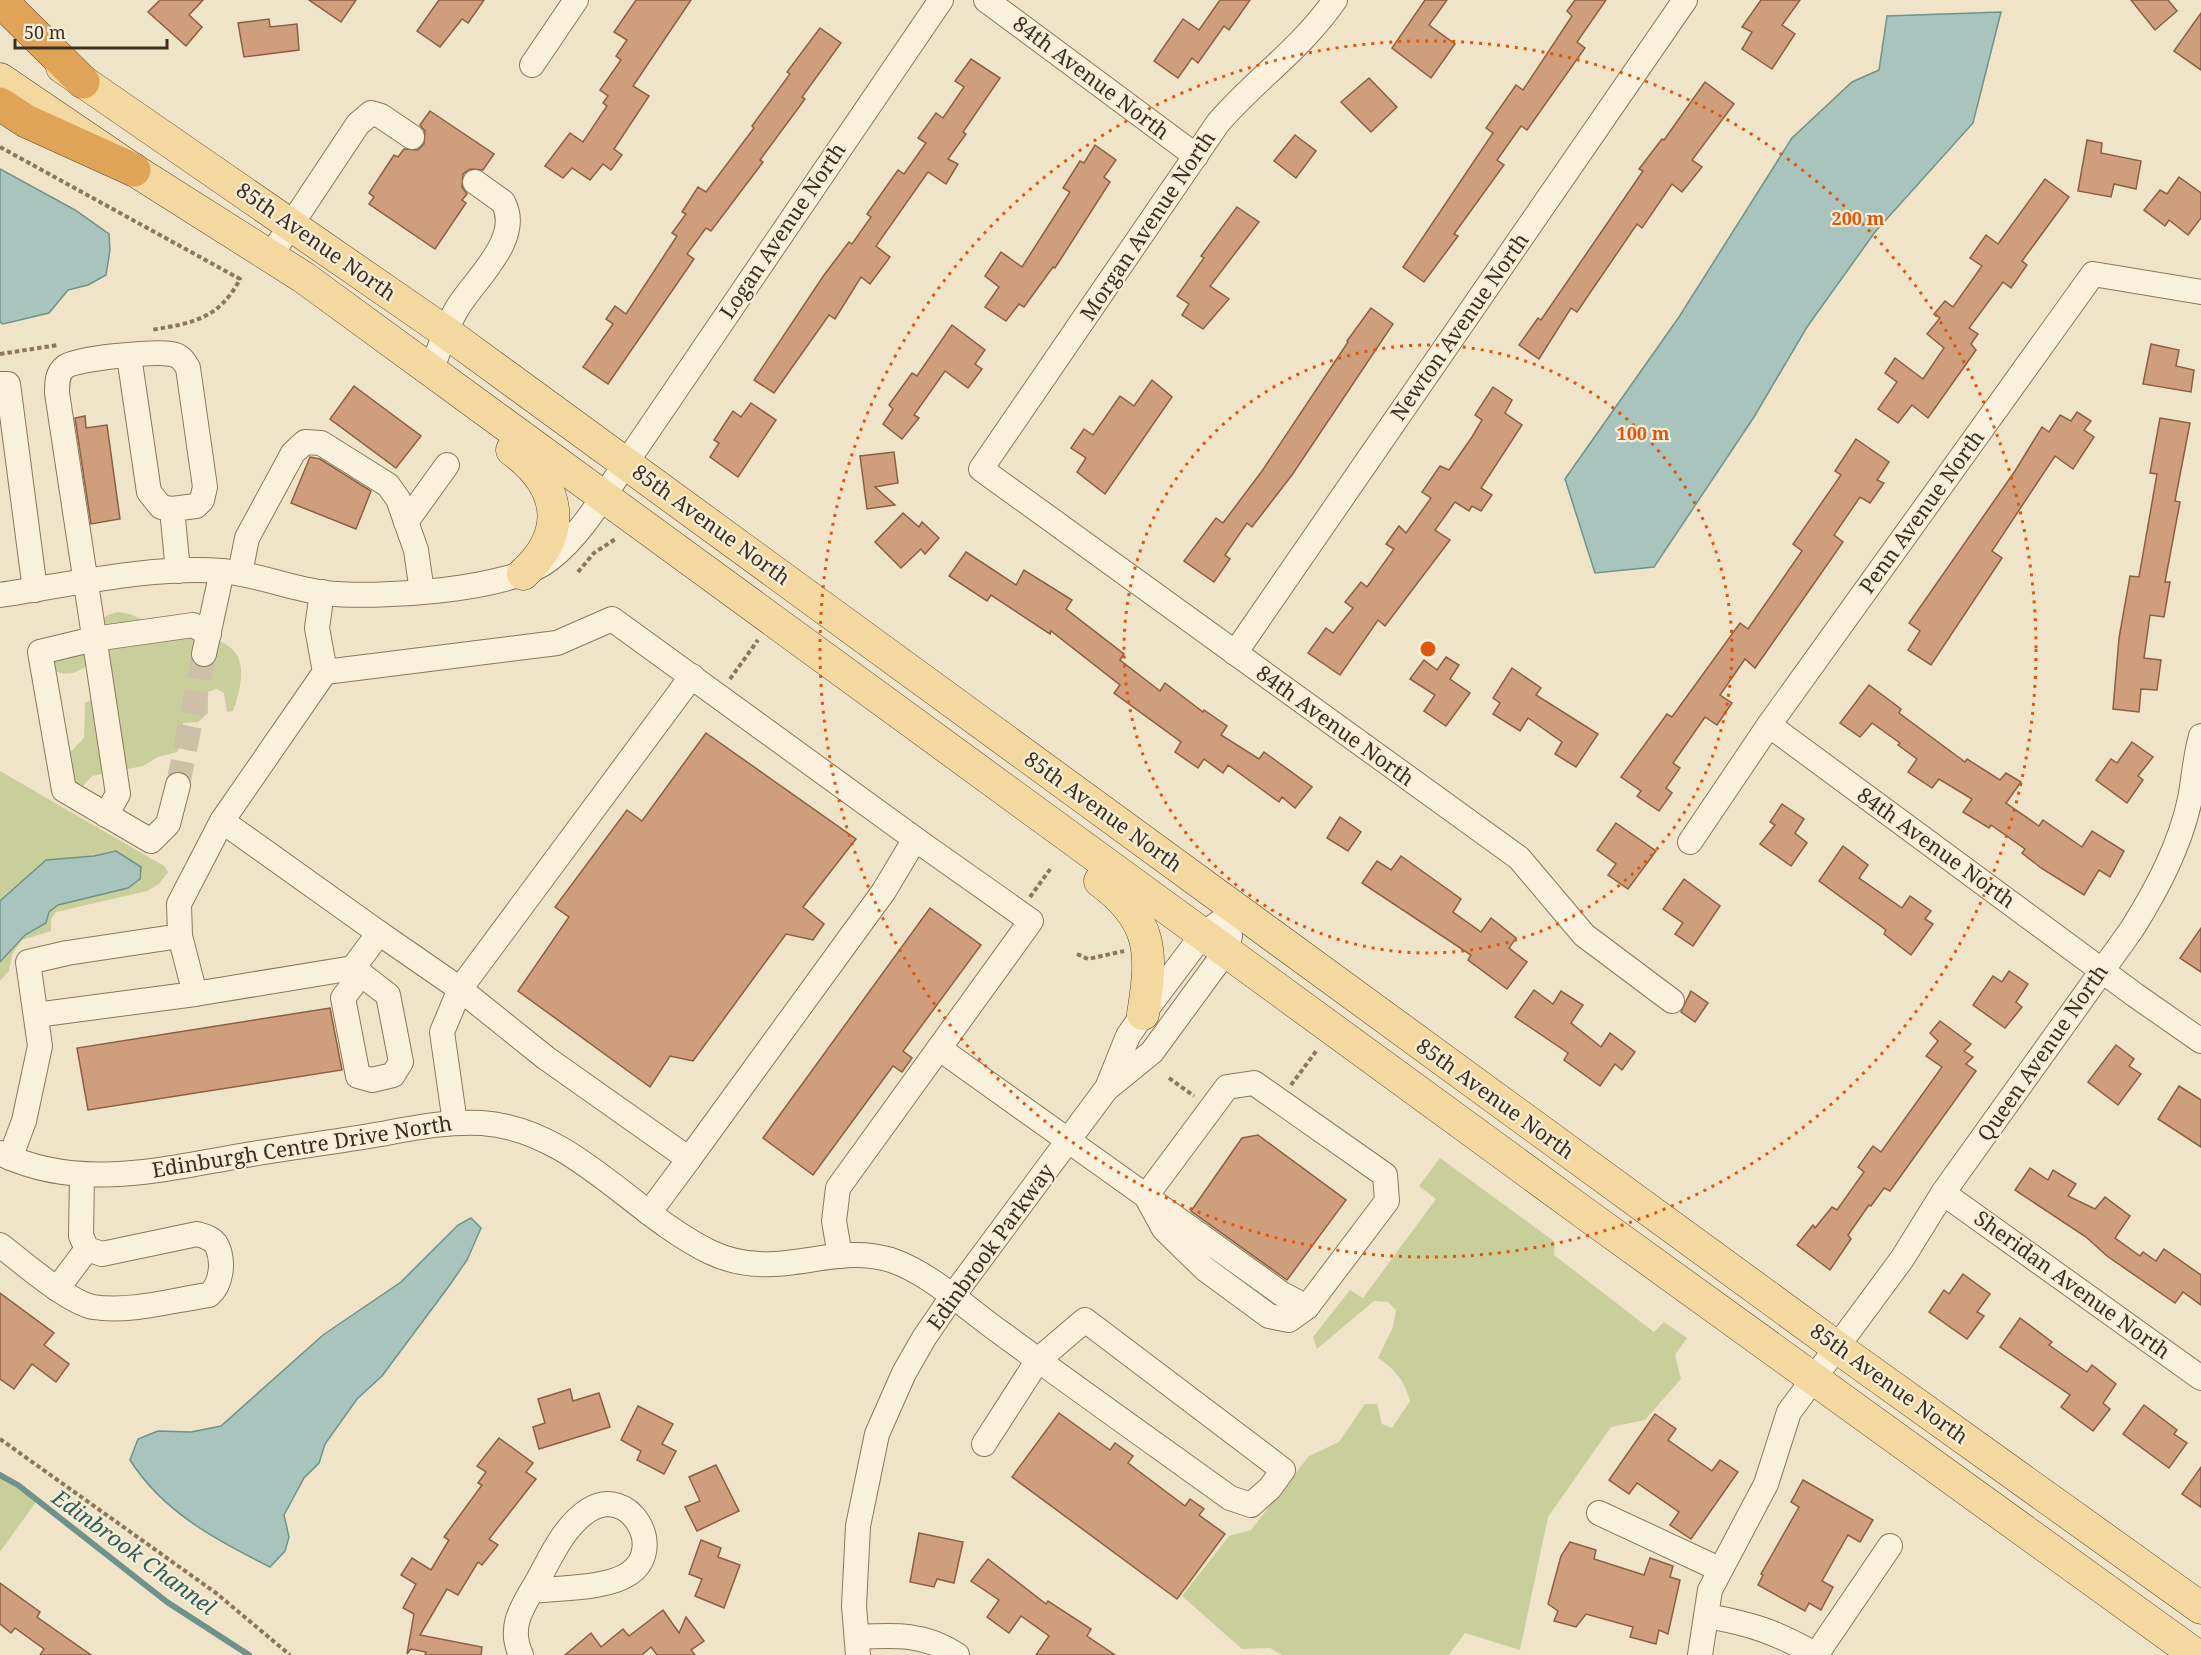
<svg xmlns="http://www.w3.org/2000/svg" width="2201" height="1655" viewBox="0 0 2201 1655" font-family="'Noto Serif',serif">
<style>
.green{fill:#c9cf9b}
.water{fill:#a9c4bc;stroke:#6f938a;stroke-width:1.5}
.lines{fill:none;stroke-linecap:round;stroke-linejoin:round}
.stream{stroke:#6f938a;stroke-width:6}
.building{fill:#cf9f7d;stroke:#8d5f41;stroke-width:1.5}
.minor-tunnel{stroke:#ccc0a6;stroke-width:24;stroke-dasharray:24 12;stroke-linecap:butt}
.minor-casing{stroke:#8d765c;stroke-width:26}
.major-casing{stroke:#5b4430;stroke-width:33}
.highway-casing{stroke:#5b4430;stroke-width:34}
.path{stroke:#8d765c;stroke-width:4;stroke-dasharray:4.5 3;stroke-linecap:butt}
.minor{stroke:#faf1dc;stroke-width:24}
.major{stroke:#f3d9a0;stroke-width:32}
.highway{stroke:#e0a458;stroke-width:33}
.ring{fill:none;stroke:#df570d;stroke-width:3;stroke-dasharray:3 6}
.labels{text-anchor:middle;stroke-width:4.5;stroke-linejoin:round;paint-order:stroke}
.street-label{font-size:21px;fill:#3d2e20;stroke:#f7eed8}
.water-label{font-size:22px;font-style:italic;fill:#2f5d5a;stroke:#f7eed8}
.centre{fill:#df570d;stroke:#f7eed8;stroke-width:3}
.ring-label{font-size:18px;text-anchor:middle;font-weight:bold;fill:#df570d;stroke:#f7eed8;stroke-width:4.5;stroke-linejoin:round;paint-order:stroke}
</style>
<rect width="100%" height="100%" fill="#f0e4c8"/>
<!-- green -->
<g class="green">
<path d="M117 612C136 613 143 623 160 626 220 640 259 637 233 711L227 712 224 693 217 689 208 692V713L198 722 183 723V743L177 752 158 757 143 766 92 776 81 788 55 768 84 738 85 703 93 699 90 663C76 674 68 677 52 670L49 663C69 645 91 619 117 612Z"/>
<path d="M0 771 164 866 168 872 159 884 147 891 56 912 51 919V931L22 940 12 954 9 971 0 981Z"/>
<path d="M1440 1158 1555 1242 1554 1255 1654 1332 1664 1322 1687 1338 1675 1355 1681 1379 1645 1420 1611 1427 1548 1517 1520 1650 1465 1633 1449 1655H1282L1270 1648 1242 1649 1182 1596 1229 1536 1251 1530 1309 1456 1339 1442 1365 1404H1377L1382 1424 1392 1428 1410 1401C1404 1380 1396 1370 1378 1358L1393 1327 1396 1310 1388 1302 1374 1301 1317 1349 1313 1337 1350 1290 1363 1298 1436 1199 1419 1186Z"/>
<path d="M0 1475 36 1502 0 1552Z"/>
</g>
<!-- water -->
<g class="water">
<path d="M2001 12 1973 123 1875 232 1807 327 1754 417 1654 567 1595 573 1565 479 1679 317 1792 138 1852 82 1879 70 1887 16Z"/>
<path d="M0 169 75 210 109 234 110 250 106 275 88 285 68 290 49 313 3 324 0 322Z"/>
<path d="M116 851 141 867 140 879 128 888 58 905 49 912 46 923 25 935 0 962V901L46 860 94 856Z"/>
<path d="M471 1218 481 1228 467 1260 449 1286 382 1376 357 1399 325 1444 319 1463 304 1478 284 1515 289 1537 285 1551 270 1567C216 1540 163 1512 130 1460L138 1439 158 1431 191 1432 221 1426 323 1335 401 1282 458 1225Z"/>
</g>
<g class="lines">
<!-- stream -->
<path class="stream" d="M0 1475 18 1485 167 1602 249 1655"/>
</g>
<!-- building -->
<g class="building">
<path d="M160 0H203L189 15 202 27 186 46 148 12Z"/>
<path d="M309 0H356L341 22Z"/>
<path d="M439 0H484L468 23 462 19 440 47 417 31Z"/>
<path d="M636 0H691L633 86 649 96 614 149 622 155 611 170 603 164 590 180 572 168 563 178 545 166 570 133 583 142 607 106 603 103 608 96 600 90 621 60 616 56 627 40 614 32Z"/>
<path d="M1220 0H1250L1229 30 1224 26 1198 63 1192 58 1178 78 1154 61 1183 19 1199 30Z"/>
<path d="M1425 0H1447L1429 25 1455 44 1431 78 1392 48Z"/>
<path d="M1575 0H1606L1577 42 1585 48 1527 130 1521 126 1497 160 1504 165 1454 234 1458 236 1424 282 1403 267 1493 133 1486 128 1516 85 1523 90 1572 16 1567 11Z"/>
<path d="M1761 0H1800L1782 25 1795 34 1772 69 1742 49 1752 32 1742 27Z"/>
<path d="M2131 0H2168L2177 11 2155 30Z"/>
<path d="M2201 13V70L2174 51Z"/>
<path d="M269 19 270 27 297 24 299 50 244 57 238 23Z"/>
<path d="M820 28 841 43 802 97 805 99 760 160 763 162 711 231 706 228 687 254 694 259 608 384 583 367 613 324 606 319 615 306 626 314 677 236 672 233 686 214 682 212 698 187 706 192 754 128 752 126 790 74 787 72Z"/>
<path d="M971 59 1000 78 963 132 966 134 948 159 958 164 946 184 928 172 876 246 890 257 870 284 861 277 835 319 829 315 774 393 754 380 824 275 849 242 852 244 871 217 867 214 898 170 904 174 926 143 918 138 936 113 943 118 964 87 955 81Z"/>
<path d="M1369 78 1397 107 1371 132 1341 102Z"/>
<path d="M1705 82 1734 104 1692 160 1702 167 1682 192 1672 184 1642 228 1637 224 1577 312 1571 308 1539 359 1519 345 1538 318 1541 320 1643 171 1639 169 1662 139 1664 140Z"/>
<path d="M430 111 494 154 483 170 470 169 463 174 462 187 467 194 462 200 466 203 435 249 369 204 374 197 369 193 394 155 398 157 404 149 418 150 424 144 425 131 420 125Z"/>
<path d="M1295 135 1316 151 1296 178 1274 161Z"/>
<path d="M2087 140 2102 143 2101 153 2141 161 2136 189 2114 184 2111 197 2078 191Z"/>
<path d="M1095 145 1116 160 1104 177 1110 182 1055 268 1053 267 1024 307 1019 304 1006 321 985 307 999 287 985 276 1001 252 1022 267 1070 192 1063 188 1080 161 1084 163Z"/>
<path d="M2179 177 2201 193V218L2188 235 2169 220 2165 226 2144 210 2160 190 2167 194Z"/>
<path d="M2045 179 2069 197 2022 261 2027 265 2011 288 2003 282 1969 328 1978 334 1971 344 1976 350 1928 418 1912 405 1898 423 1878 409 1897 382 1885 373 1895 358 1923 379 1944 348 1927 334 1940 318 1934 314 1945 301 1953 307 1982 266 1970 258 1986 235 1998 244Z"/>
<path d="M1237 207 1259 222 1210 286 1229 299 1203 329 1182 315 1189 304 1177 296 1204 258 1201 256Z"/>
<path d="M1371 308 1393 324 1292 475 1252 527 1247 523 1225 555 1230 559 1214 582 1184 561 1216 518 1223 523 1262 471 1348 342 1347 341Z"/>
<path d="M952 325 985 350 975 364 982 369 968 388 945 371 914 415 919 418 902 439 883 424 893 409 889 405 912 373 917 376Z"/>
<path d="M2151 344 2179 350 2176 366 2194 370 2191 392 2143 384Z"/>
<path d="M1152 380 1172 397 1105 494 1077 472 1086 458 1071 448 1084 429 1093 435 1120 396 1134 406Z"/>
<path d="M354 386 421 436 396 468 330 419Z"/>
<path d="M1493 387 1512 400 1505 413 1522 425 1481 488 1492 495 1481 511 1472 506 1469 511 1455 502 1435 530 1450 540 1385 626 1378 620 1340 675 1308 653 1326 628 1333 633 1353 608 1345 602 1361 582 1367 587 1394 549 1386 544 1399 526 1406 533 1431 498 1422 492 1440 466 1449 470 1472 437 1482 420 1475 415Z"/>
<path d="M751 403 776 420 738 477 710 457 719 443 714 440 733 411 741 417Z"/>
<path d="M2077 412 2091 421 2084 430 2094 437 2073 469 2055 456 1992 551 2002 558 1931 665 1908 650 1920 631 1909 623 2015 471 2042 427 2049 432 2060 415 2071 421Z"/>
<path d="M85 416 86 428 107 425 120 519 91 524 75 418Z"/>
<path d="M2160 418 2190 423 2175 501 2180 502 2165 582H2170L2164 617 2150 615 2144 658 2161 660 2157 690 2141 689 2139 712 2113 709 2119 638 2130 576 2139 577 2157 474 2150 473Z"/>
<path d="M1856 439 1889 462 1877 480 1884 483 1870 503 1860 497 1834 535 1843 542 1755 668 1745 659 1720 695 1732 703 1717 725 1705 717 1673 763 1680 768 1666 788 1672 793 1659 811 1637 796 1641 791 1621 777 1667 714 1672 717 1740 623 1748 629 1802 551 1793 544 1841 475 1835 471Z"/>
<path d="M894 452 898 483 875 487 895 505 867 509 860 456Z"/>
<path d="M310 457 320 459 371 491 356 529 291 503Z"/>
<path d="M903 513 919 527 922 522 939 538 925 554 921 549 901 568 875 542Z"/>
<path d="M966 552 1016 585 1024 570 1072 600 1066 609 1124 654 1120 660 1160 691 1165 683 1203 712 1204 710 1227 726 1221 735 1259 759 1264 752 1312 787 1295 808 1282 797 1279 802 1228 765 1223 773 1204 759 1198 768 1175 752 1181 742 1114 693 1120 685 1051 631 1050 634 991 595 987 601 949 576Z"/>
<path d="M1446 657 1459 665 1450 679 1470 693 1446 726 1424 711 1435 695 1410 679 1424 660 1437 670Z"/>
<path d="M1512 668 1541 688 1536 695 1598 734 1576 767 1555 754 1562 742 1528 718 1520 731 1493 714 1500 703 1493 698Z"/>
<path d="M1869 685 1901 709 1899 713 1965 762 1967 759 2000 780 2006 773 2021 782 2006 803 2039 826 2043 820 2082 847 2092 831 2124 851 2110 877 2099 870 2084 895 2041 868 2022 853 2025 849 1991 825 1989 828 1963 812 1972 799 1939 779 1932 788 1908 772 1917 759 1898 745 1900 743 1872 723 1860 737 1840 723Z"/>
<path d="M706 733 856 839 803 907 824 924 813 940 786 934 693 1061 670 1056 650 1087 518 991 569 917 555 907 627 810 642 821Z"/>
<path d="M2132 742 2153 757 2138 776 2143 780 2127 803 2096 780 2111 759 2117 763Z"/>
<path d="M1782 804 1804 819 1795 833 1807 843 1791 866 1760 844 1775 825 1770 822Z"/>
<path d="M1340 817 1361 832 1348 851 1327 838Z"/>
<path d="M1616 823 1656 851 1628 889 1608 875 1616 864 1597 850Z"/>
<path d="M1843 846 1868 865 1859 878 1902 908 1910 896 1931 911 1925 919 1933 924 1911 955 1884 934 1886 930 1819 881Z"/>
<path d="M1401 856 1461 899 1453 912 1481 932 1491 918 1516 938 1509 948 1527 962 1507 989 1468 960 1471 955 1362 883 1377 861 1391 870Z"/>
<path d="M1684 879 1720 906 1693 946 1675 934 1683 923 1663 909Z"/>
<path d="M930 908 981 945 903 1051 912 1058 902 1072 893 1066 813 1175 763 1138Z"/>
<path d="M2201 928V972L2180 958Z"/>
<path d="M2009 971 2028 984 2016 1002 2022 1007 2005 1028 1973 1005 1993 976 2002 982Z"/>
<path d="M1534 990 1553 1004 1561 991 1583 1005 1571 1023 1601 1047 1610 1033 1635 1052 1622 1070 1615 1064 1600 1086 1564 1060 1568 1053 1515 1017Z"/>
<path d="M1691 991 1708 1003 1695 1022 1681 1012Z"/>
<path d="M330 1008 342 1070 88 1110 77 1048Z"/>
<path d="M1940 1021 1971 1044 1964 1051 1973 1057 1966 1064 1976 1071 1890 1191 1884 1188 1871 1206 1869 1205 1848 1235 1851 1239 1830 1270 1797 1245 1813 1225 1815 1228 1832 1207 1837 1210 1864 1172 1858 1167 1873 1146 1881 1152 1942 1067 1926 1056 1938 1041 1930 1033Z"/>
<path d="M2116 1045 2134 1059 2129 1066 2141 1074 2118 1105 2088 1082Z"/>
<path d="M2179 1086 2201 1100V1147L2158 1119Z"/>
<path d="M1258 1135 1346 1200 1287 1280 1191 1211 1242 1138Z"/>
<path d="M2030 1168 2048 1180 2053 1170 2076 1184 2068 1196 2095 1209 2105 1197 2130 1216 2115 1238 2140 1256 2143 1252 2156 1261 2164 1249 2201 1275V1305L2183 1292 2175 1303 2107 1256 2086 1237 2015 1190Z"/>
<path d="M1963 1274 1990 1294 1977 1312 1984 1316 1967 1339 1929 1312 1944 1290 1949 1294Z"/>
<path d="M0 1293 54 1333 44 1345 69 1364 56 1382 32 1364 14 1389 0 1379Z"/>
<path d="M2020 1318 2052 1342 2049 1345 2087 1372 2092 1365 2116 1384 2103 1403 2110 1409 2093 1431 2061 1407 2070 1395 2000 1347Z"/>
<path d="M570 1389 573 1401 599 1393 610 1427 539 1449 533 1427 545 1423 538 1399Z"/>
<path d="M2144 1405 2177 1430 2174 1434 2187 1443 2169 1468 2123 1434Z"/>
<path d="M638 1406 673 1424 662 1444 676 1451 664 1474 637 1460 641 1451 621 1440Z"/>
<path d="M1059 1413 1110 1450 1115 1443 1133 1456 1128 1463 1185 1506 1190 1499 1204 1509 1199 1515 1225 1534 1177 1599 1012 1477Z"/>
<path d="M1655 1414 1676 1429 1668 1440 1712 1471 1720 1460 1738 1472 1691 1539 1670 1525 1679 1512 1637 1483 1629 1494 1609 1480Z"/>
<path d="M499 1438 533 1463 526 1472 536 1479 489 1539 498 1545 482 1565 478 1562 458 1595 447 1589 420 1635 482 1647 481 1655H425L426 1652 411 1649 407 1654 414 1614 403 1608 416 1584 401 1575 412 1558 431 1570 449 1540 444 1537 482 1485 478 1483 486 1472 477 1466Z"/>
<path d="M716 1465 739 1511 697 1531 685 1507 700 1501 689 1477Z"/>
<path d="M2201 1467V1507L2182 1494Z"/>
<path d="M1803 1480 1873 1520 1860 1542 1848 1535 1822 1581 1833 1587 1821 1610 1809 1603 1805 1611 1758 1585 1763 1575 1761 1574 1799 1507 1791 1502Z"/>
<path d="M919 1533 963 1542 954 1583 937 1579 934 1587 910 1582Z"/>
<path d="M701 1540 721 1548 718 1557 740 1565 724 1608 695 1596 702 1579 689 1574Z"/>
<path d="M1570 1542 1596 1550 1594 1559 1644 1575 1650 1558 1673 1566 1670 1577 1680 1580 1668 1634 1659 1630 1656 1644 1630 1637 1633 1627 1586 1614 1576 1627 1554 1621 1558 1611 1548 1604 1561 1556Z"/>
<path d="M988 1559 1046 1604 1048 1601 1091 1629 1087 1636 1115 1655H1036L1049 1636 1021 1616 1009 1633 987 1617 999 1600 971 1581Z"/>
<path d="M0 1583 40 1612 37 1617 91 1655H40L44 1649 15 1628 11 1633 0 1624Z"/>
<path d="M663 1610 679 1633 686 1617 704 1641 691 1650 695 1655H657L651 1647 642 1655H565L591 1633 601 1647 623 1629 629 1636Z"/>
</g>
<g class="lines">
<!-- minor-tunnel -->
<path class="minor-tunnel" d="M178 785 204 654"/>
<!-- minor casing -->
<g class="minor-casing">
<g id="minor">
<path d="M986 0 1196 156"/>
<path d="M1335 0C1302 48 1255 80 1218 123L981 469 1519 858 1584 935 1672 1001"/>
<path d="M532 65 576 0"/>
<path d="M271 255 358 124 371 113 381 116 412 137"/>
<path d="M129 356 149 492 161 507 172 509"/>
<path d="M431 371C439 351 446 326 458 307 476 278 523 238 503 202L475 182"/>
<path d="M0 384H8L35 590"/>
<path d="M406 522 447 465"/>
<path d="M240 573 247 538 293 453 305 442 321 443 388 485 398 499 416 550 422 592"/>
<path d="M0 595C68 585 155 565 222 571 256 574 289 588 324 593 376 599 510 591 550 559 581 535 604 495 626 463L941 0"/>
<path d="M1235 653 1685 0"/>
<path d="M204 654 222 571"/>
<path d="M325 672 557 643 612 619 915 839 884 891 689 1159"/>
<path d="M1769 725 2135 995 2201 1041"/>
<path d="M178 785 168 824 151 841 64 790 40 652 94 639 193 625 209 634"/>
<path d="M106 815 118 794 57 393C57 383 57 373 65 367 76 358 155 351 171 354 180 355 184 361 188 368L205 487 202 500 196 506 172 509 178 571"/>
<path d="M222 821 379 933"/>
<path d="M1690 842 1769 725 2093 274 2201 292"/>
<path d="M353 968 388 995 401 1062 393 1075 372 1080 358 1076 343 998 361 974"/>
<path d="M195 994 353 968 379 933 460 989 442 1032 455 1123"/>
<path d="M36 1015 195 994 180 936"/>
<path d="M940 1049 1146 1196 1227 1087 1254 1083 1385 1175 1387 1201 1307 1307 1289 1320 1269 1316 1205 1269 1164 1229 1146 1196"/>
<path d="M1109 1087 1152 1052 1226 951 1230 936"/>
<path d="M0 1153C76 1191 160 1170 240 1156 287 1148 334 1142 381 1134 414 1128 448 1121 482 1123 573 1129 633 1215 710 1252 777 1284 830 1241 891 1260 932 1274 968 1310 1004 1335 1079 1390 1155 1444 1230 1498L1251 1505 1270 1488 1283 1470 1085 1320 1038 1360 984 1444"/>
<path d="M10 1158 24 1121 40 1046 28 962 67 953 180 936 179 904 222 821 325 672 317 628 322 592"/>
<path d="M1943 1193 2201 1378"/>
<path d="M1155 1203 1282 1294 1307 1307"/>
<path d="M649 1213 689 1159 546 1058 460 989 692 676"/>
<path d="M0 1245C22 1262 68 1302 93 1307 130 1313 173 1300 209 1295 222 1284 224 1261 217 1246 213 1238 204 1236 197 1234L102 1254 87 1249 81 1236 82 1175"/>
<path d="M840 1256 834 1221 838 1188 1031 921 915 839"/>
<path d="M57 1289 87 1249"/>
<path d="M1599 1513 1719 1569"/>
<path d="M1707 1616C1752 1624 1776 1632 1816 1655"/>
<path d="M857 1637C894 1635 925 1633 957 1655"/>
<path d="M521 1655C507 1625 524 1605 538 1580 551 1556 565 1525 589 1510 629 1485 666 1547 630 1573 608 1589 559 1588 532 1591"/>
<path d="M858 1655 854 1606 858 1526 877 1434 904 1373 924 1338 952 1297 1107 1088 1128 1036 1143 1014 1203 934 1237 910"/>
<path d="M1700 1655 1710 1590 1766 1484 1789 1412 1902 1259 1943 1193 2132 929C2157 889 2180 846 2190 799 2194 778 2195 757 2201 736"/>
<path d="M1816 1655 1890 1546"/>
</g>
</g>
<!-- major casing -->
<g class="major-casing">
<g id="major">
<path d="M62 67 447 333 1838 1348 2201 1608"/>
<path d="M0 79 134 170 303 277 1587 1215 2196 1655"/>
<path d="M512 450C561 486 569 532 523 574"/>
<path d="M1100 881C1153 920 1153 953 1143 1014"/>
</g>
</g>
<!-- highway casing -->
<g class="highway-casing">
<g id="highway">
<path d="M0 0 83 82"/>
<path d="M0 104 26 121 134 170"/>
</g>
</g>
<!-- path -->
<g class="path">
<path d="M0 147 240 279C219 319 193 323 151 330"/>
<path d="M0 354 58 345"/>
<path d="M578 572 594 553 617 538"/>
<path d="M730 679 758 640"/>
<path d="M1030 897 1051 868"/>
<path d="M1077 954 1088 959 1124 951"/>
<path d="M1169 1078 1194 1096"/>
<path d="M1291 1085 1317 1050"/>
<path d="M0 1439 216 1593 290 1655"/>
</g>
<!-- minor -->
<use href="#minor" class="minor"/>
<!-- major -->
<use href="#major" class="major"/>
<!-- highway -->
<use href="#highway" class="highway"/>
</g>
<!-- distance rings -->
<g class="ring">
<circle cx="1428" cy="649" r="304"/>
<circle cx="1428" cy="649" r="608"/>
</g>
<g class="labels">
<!-- street labels -->
<g class="street-label">
<text transform="translate(1091 78) rotate(37)" y="7">84th Avenue North</text>
<text transform="translate(1148 226) rotate(-56)" y="7">Morgan Avenue North</text>
<text transform="translate(783 231) rotate(-56)" y="7">Logan Avenue North</text>
<text transform="translate(316 242) rotate(35)" y="7">85th Avenue North</text>
<text transform="translate(1460 327) rotate(-55)" y="7">Newton Avenue North</text>
<text transform="translate(1922 512) rotate(-54)" y="7">Penn Avenue North</text>
<text transform="translate(711 525) rotate(36)" y="7">85th Avenue North</text>
<text transform="translate(1335 726) rotate(36)" y="7">84th Avenue North</text>
<text transform="translate(1103 812) rotate(36)" y="7">85th Avenue North</text>
<text transform="translate(1936 848) rotate(36)" y="7">84th Avenue North</text>
<text transform="translate(2043 1053) rotate(-55)" y="7">Queen Avenue North</text>
<text transform="translate(1495 1099) rotate(36)" y="7">85th Avenue North</text>
<text transform="translate(302 1147) rotate(-9)" y="7">Edinburgh Centre Drive North</text>
<text transform="translate(991 1247) rotate(-54)" y="7">Edinbrook Parkway</text>
<text transform="translate(2072 1285) rotate(36)" y="7">Sheridan Avenue North</text>
<text transform="translate(1889 1384) rotate(36)" y="7">85th Avenue North</text>
</g>
<!-- water labels -->
<g class="water-label">
<text transform="translate(134 1552) rotate(36)" y="8">Edinbrook Channel</text>
</g>
</g>
<circle cx="1428" cy="649" r="9" class="centre"/>
<g class="ring-label">
<text x="1858" y="225">200 m</text>
<text x="1643" y="440">100 m</text>
</g>
<!-- scale -->
<path d="M15 39v9h152v-9" fill="none" stroke="#3d2e20" stroke-width="3"/>
<text x="24" y="39" font-size="18" fill="#3d2e20" stroke="#f7eed8" stroke-width="4.5" paint-order="stroke">50 m</text>
</svg>
